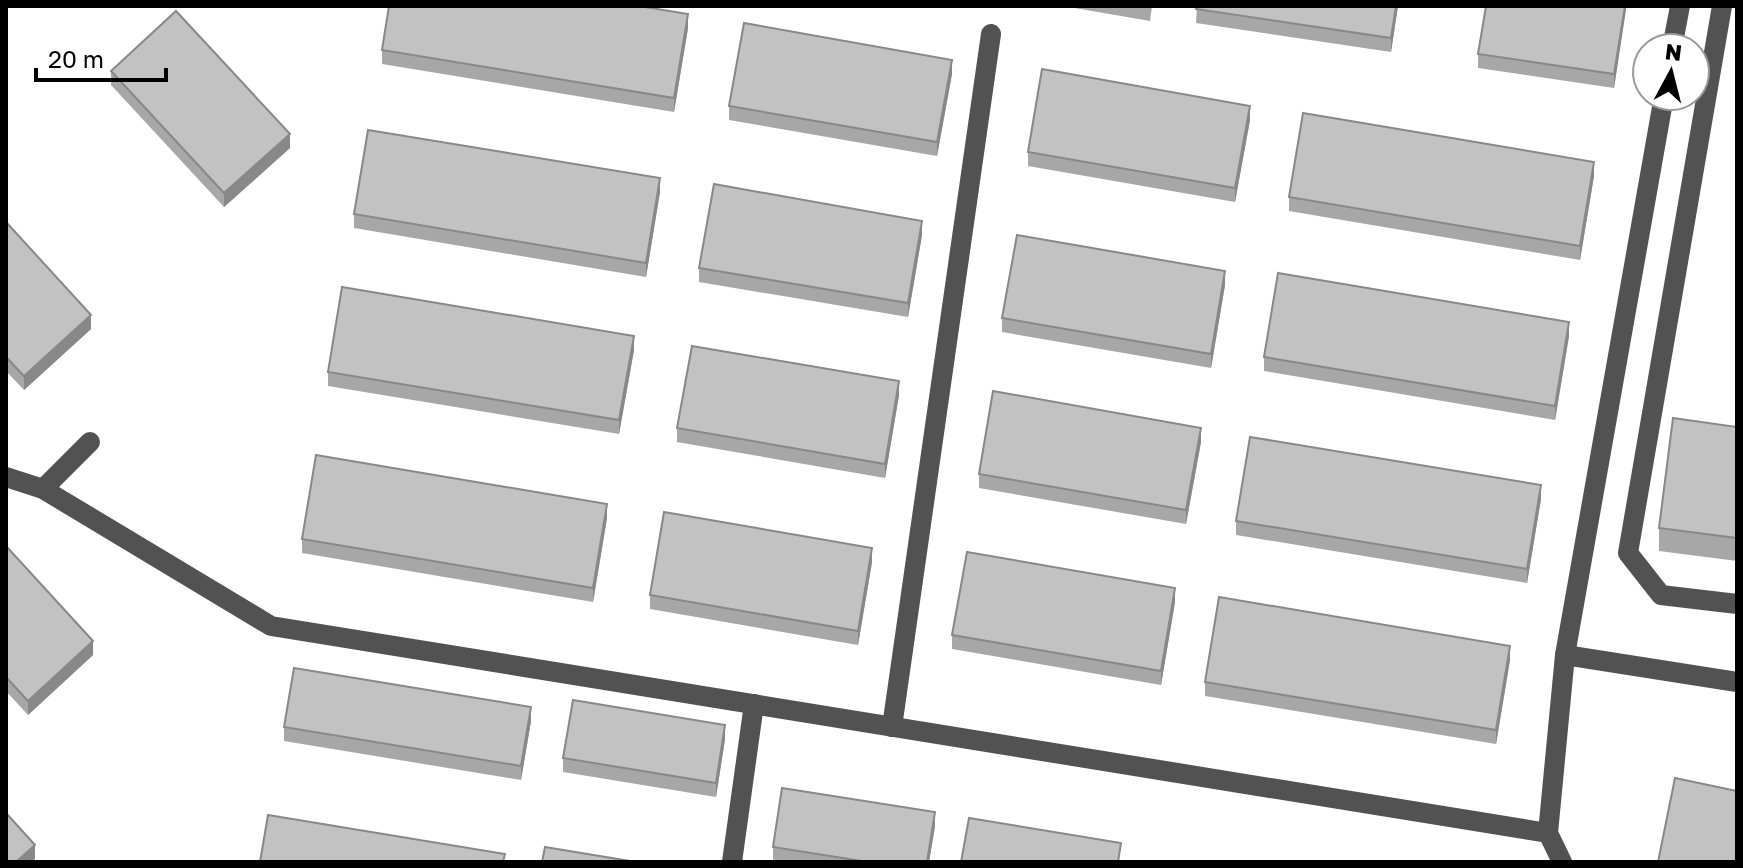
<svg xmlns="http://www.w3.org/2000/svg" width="1743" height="868" viewBox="0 0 1743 868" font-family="'Golos Text',sans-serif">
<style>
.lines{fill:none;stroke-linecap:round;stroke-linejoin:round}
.minor{stroke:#525252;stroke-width:20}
.wall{fill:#a7a7a7}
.shaded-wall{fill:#888}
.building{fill:#c2c2c2;stroke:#888;stroke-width:2}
</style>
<rect width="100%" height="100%" fill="#fff"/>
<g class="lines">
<!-- minor -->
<g class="minor">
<path d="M1722 6 1628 553 1661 595 1737 604"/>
<path d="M1672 48 1680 6"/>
<path d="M6 477 43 489 271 626 1548 833"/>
<path d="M43 489 90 442"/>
<path d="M1565 655 1737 682"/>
<path d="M892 727 991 34"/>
<path d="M732 862 754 704"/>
<path d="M1562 862 1548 833 1565 655 1664 96"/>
</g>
</g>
<!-- wall -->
<g class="wall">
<path d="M1063 6H1152L1150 21Z"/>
<path d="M1197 6H1398L1391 52 1196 23Z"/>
<path d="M1626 6 1614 88 1478 68V54Z"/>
<path d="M688 28 674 112 382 64V50Z"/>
<path d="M111 71 290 148 224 207 111 85Z"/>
<path d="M952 74 937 156 729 120V106Z"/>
<path d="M1250 120 1235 202 1028 166V152Z"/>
<path d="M1594 176 1580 260 1289 211V197Z"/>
<path d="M660 192 646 277 354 228V214Z"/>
<path d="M1737 218V257H1735V234Z"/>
<path d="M6 222 91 329 24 390 6 371Z"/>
<path d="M922 235 908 317 699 282V268Z"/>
<path d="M1225 285 1211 368 1002 332V318Z"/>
<path d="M1569 336 1555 420 1264 371V357Z"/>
<path d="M634 350 619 434 328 386V372Z"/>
<path d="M899 395 885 478 677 442V428Z"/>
<path d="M1737 427V561L1659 551V528Z"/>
<path d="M1201 442 1186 524 979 488V474Z"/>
<path d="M1541 499 1527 583 1236 535V521Z"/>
<path d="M607 518 593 602 302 553V539Z"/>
<path d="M6 546 93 655 28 715 6 691Z"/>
<path d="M872 562 858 645 650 609V595Z"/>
<path d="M1175 602 1161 685 952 649V635Z"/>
<path d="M1510 660 1496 744 1205 696V682Z"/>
<path d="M531 721 521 780 284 741V727Z"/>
<path d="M725 739 716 797 563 772V758Z"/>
<path d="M935 826 929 862H780L773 861V847Z"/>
</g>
<!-- shaded-wall -->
<g class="shaded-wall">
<path d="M1396 6H1398L1391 52V38Z"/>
<path d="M1625 6H1626V10L1614 88V74Z"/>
<path d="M688 14V28L674 112V98Z"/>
<path d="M952 60V74L937 156V142Z"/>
<path d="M1250 106V120L1235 202V188Z"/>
<path d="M290 134V148L224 207V193Z"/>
<path d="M1594 162V176L1580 260V246Z"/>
<path d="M660 178V192L646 277V263Z"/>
<path d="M922 221V235L908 317V303Z"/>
<path d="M1225 271V285L1211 368V354Z"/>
<path d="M91 315V329L24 390V376Z"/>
<path d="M1569 322V336L1555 420V406Z"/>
<path d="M634 336V350L619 434V420Z"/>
<path d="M899 381V395L885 478V464Z"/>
<path d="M1201 428V442L1186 524V510Z"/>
<path d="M1541 485V499L1527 583V569Z"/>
<path d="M607 504V518L593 602V588Z"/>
<path d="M872 548V562L858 645V631Z"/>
<path d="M1175 588V602L1161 685V671Z"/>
<path d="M93 641V655L28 715V701Z"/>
<path d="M1510 646V660L1496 744V730Z"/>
<path d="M531 707V721L521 780V766Z"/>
<path d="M725 725V739L716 797V783Z"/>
<path d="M935 812V826L929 862H927Z"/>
<path d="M35 845V859L32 862H16Z"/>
</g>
<!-- building -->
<g class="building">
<path d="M389 6H639L688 14 674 98 382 50Z"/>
<path d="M1197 6H1396L1391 38 1196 9Z"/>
<path d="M1486 6H1625L1614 74 1478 54Z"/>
<path d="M176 11 290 134 224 193 111 71Z"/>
<path d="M744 23 952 60 937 142 729 106Z"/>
<path d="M1042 69 1250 106 1235 188 1028 152Z"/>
<path d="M1303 113 1594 162 1580 246 1289 197Z"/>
<path d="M368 130 660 178 646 263 354 214Z"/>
<path d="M714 184 922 221 908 303 699 268Z"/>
<path d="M6 222 91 315 24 376 6 357Z"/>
<path d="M1017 235 1225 271 1211 354 1002 318Z"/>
<path d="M1278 273 1569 322 1555 406 1264 357Z"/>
<path d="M342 287 634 336 619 420 328 372Z"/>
<path d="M692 346 899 381 885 464 677 428Z"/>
<path d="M993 391 1201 428 1186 510 979 474Z"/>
<path d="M1673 418 1737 427V538L1659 528Z"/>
<path d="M1250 437 1541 485 1527 569 1236 521Z"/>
<path d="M316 455 607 504 593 588 302 539Z"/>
<path d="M664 512 872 548 858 631 650 595Z"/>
<path d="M6 546 93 641 28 701 6 677Z"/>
<path d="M967 552 1175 588 1161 671 952 635Z"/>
<path d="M1219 597 1510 646 1496 730 1205 682Z"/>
<path d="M294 668 531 707 521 766 284 727Z"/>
<path d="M573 700 725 725 716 783 563 758Z"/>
<path d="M1675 778 1737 791V862H1658Z"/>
<path d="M782 788 935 812 927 862H868L773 847Z"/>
<path d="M6 813 35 845 16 862H6Z"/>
<path d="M268 815 505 854 503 862H260Z"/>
<path d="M969 818 1121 843 1118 862H961Z"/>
<path d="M545 847 636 862H542Z"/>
</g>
<!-- border -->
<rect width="1743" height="868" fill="none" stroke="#000000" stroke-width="16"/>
<!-- north arrow -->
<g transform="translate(1671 72) rotate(7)"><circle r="38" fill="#ffffff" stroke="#999999" stroke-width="2"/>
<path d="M0-6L14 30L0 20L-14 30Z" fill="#000000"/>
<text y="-12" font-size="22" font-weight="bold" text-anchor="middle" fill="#000000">N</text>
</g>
<!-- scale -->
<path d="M36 68v12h130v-12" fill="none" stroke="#000000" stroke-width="4"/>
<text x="48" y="68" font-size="24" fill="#000000" stroke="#ffffff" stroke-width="6" paint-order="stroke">20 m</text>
</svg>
